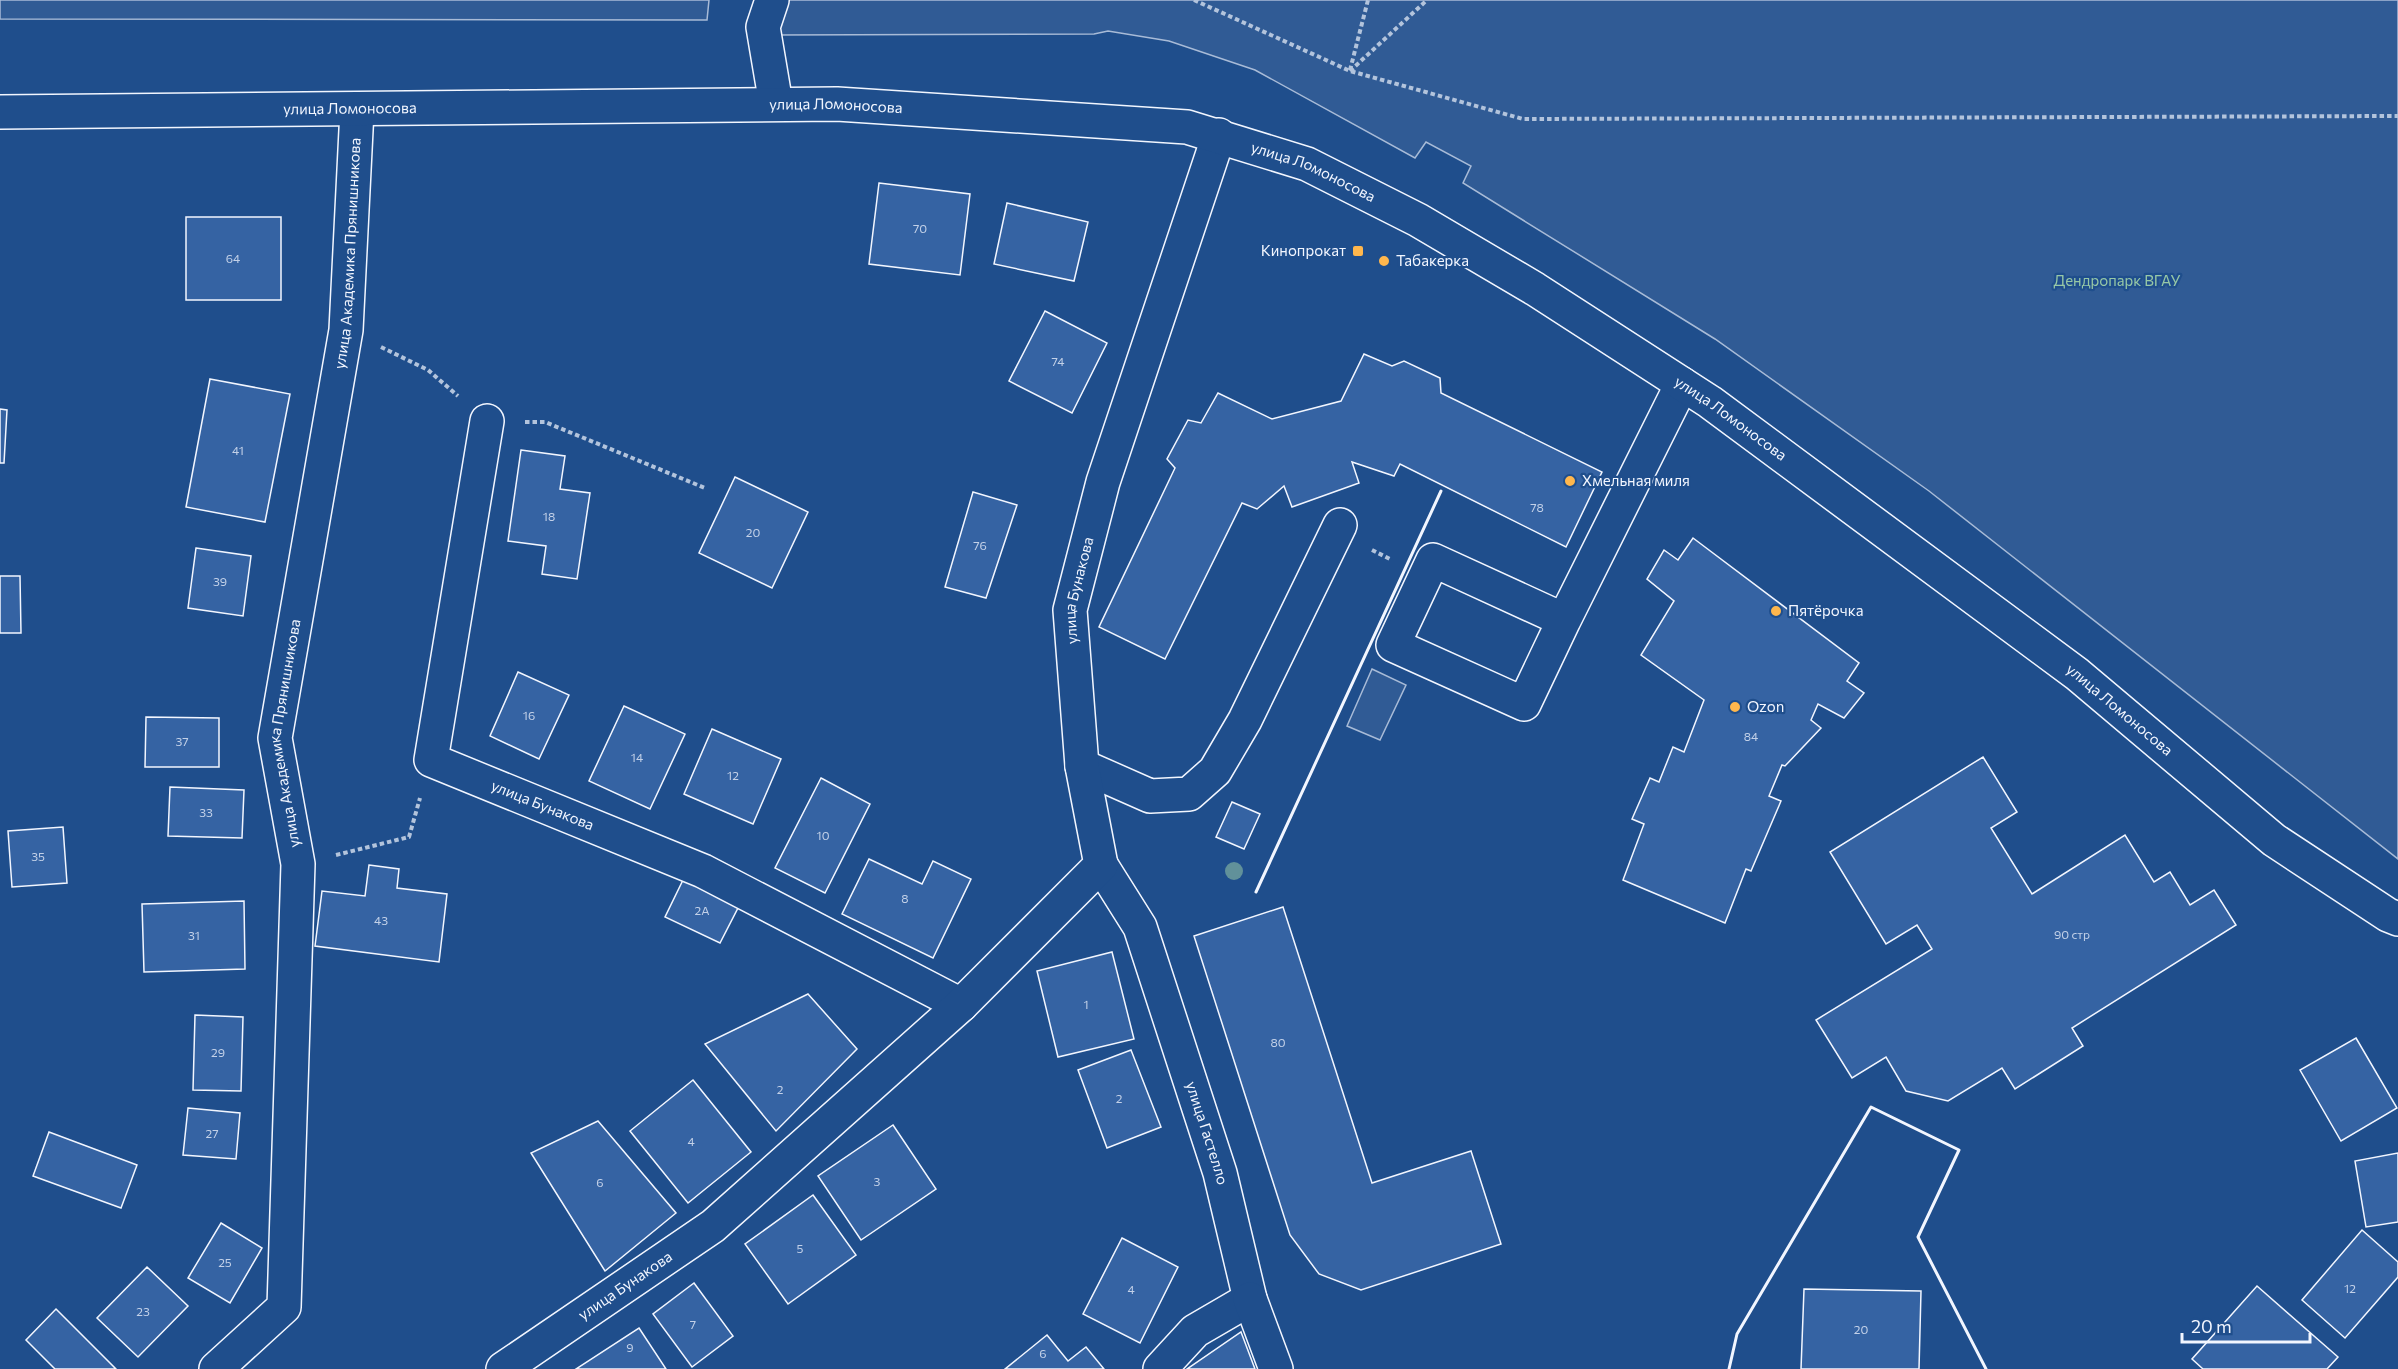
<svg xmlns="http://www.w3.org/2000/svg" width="2398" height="1369" viewBox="0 0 2398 1369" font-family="Commissioner,sans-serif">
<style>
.built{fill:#305b95;stroke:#a8bbd7;stroke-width:1.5}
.building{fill:#3563a3;stroke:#f2f6ff;stroke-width:1.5}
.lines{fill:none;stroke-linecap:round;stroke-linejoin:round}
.minor-casing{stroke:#f2f6ff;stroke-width:36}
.major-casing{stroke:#f2f6ff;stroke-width:36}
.path{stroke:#b3c4dc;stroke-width:4;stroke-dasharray:4.5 3;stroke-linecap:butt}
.minor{stroke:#1f4e8c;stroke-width:33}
.major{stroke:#1f4e8c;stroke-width:33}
.wall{stroke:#f2f6ff;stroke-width:3}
.tree{fill:#61919a}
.poi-dot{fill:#ffb74d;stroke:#1f4e8c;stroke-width:2}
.labels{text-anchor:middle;stroke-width:4.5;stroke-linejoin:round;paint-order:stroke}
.number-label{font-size:12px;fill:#c3d1e8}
.street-label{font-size:15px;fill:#f2f6ff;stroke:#1f4e8c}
.poi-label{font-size:15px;fill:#f2f6ff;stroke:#1f4e8c;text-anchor:start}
.park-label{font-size:15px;fill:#97c8a6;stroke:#1f4e8c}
</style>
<rect width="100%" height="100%" fill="#1f4e8c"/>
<!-- built -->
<g class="built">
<path d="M0 0H709L707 20 0 19Z"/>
<path d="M786 0H2398V859L1929 491 1715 339 1463 183 1471 166 1426 142 1415 158 1255 70 1169 41 1108 31 1094 34 774 35Z"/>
<path d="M1372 669 1406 685 1380 740 1347 726Z"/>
</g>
<!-- building -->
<g class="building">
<path d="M879 183 970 194 960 275 869 264Z"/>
<path d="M1007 203 1088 222 1074 281 994 264Z"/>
<rect x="186" y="217" width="95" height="83"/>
<path d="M1045 311 1107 343 1072 413 1009 381Z"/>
<path d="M1364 354 1392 366 1404 361 1440 378 1441 393 1602 472 1566 547 1400 464 1394 476 1352 462 1359 483 1292 507 1284 486 1257 509 1242 503 1165 659 1099 627 1175 468 1167 459 1188 420 1201 423 1218 393 1272 419 1341 401Z"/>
<path d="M210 379 290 394 265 522 186 507Z"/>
<path d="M0 409 7 410 4 463H0Z"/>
<path d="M521 450 565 456 560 489 590 493 577 579 542 574 546 546 508 541Z"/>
<path d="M735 477 808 512 772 588 699 553Z"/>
<path d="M973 492 1017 505 986 598 945 587Z"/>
<path d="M1693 538 1859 663 1847 681 1864 693 1844 718 1818 704 1811 720 1821 728 1785 766 1782 765 1769 796 1781 801 1751 871 1746 869 1725 923 1623 880 1644 824 1632 819 1650 778 1659 782 1673 747 1684 752 1704 700 1641 655 1674 601 1647 579 1664 550 1678 560Z"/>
<path d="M196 548 251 556 243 616 188 608Z"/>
<path d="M0 576H20L21 633H0Z"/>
<path d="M518 672 569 695 539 759 490 736Z"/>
<path d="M624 706 685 734 650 809 589 781Z"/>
<path d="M146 717 219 718V767H145Z"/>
<path d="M712 729 781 759 753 824 684 794Z"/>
<path d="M1983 757 2017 812 1991 828 2032 894 2125 835 2154 882 2170 872 2190 905 2214 890 2236 925 2072 1028 2083 1046 2015 1089 2002 1068 1948 1101 1906 1091 1886 1057 1852 1078 1816 1020 1932 949 1917 925 1886 944 1830 852Z"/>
<path d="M821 778 870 804 825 893 775 868Z"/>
<path d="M170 787 244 790 242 838 168 836Z"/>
<path d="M1232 802 1260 814 1244 849 1216 837Z"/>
<path d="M63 827 67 883 12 887 8 831Z"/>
<path d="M869 859 922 884 933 861 971 879 933 958 842 914Z"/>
<path d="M369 865 399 869 397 888 447 894 439 962 315 946 322 891 365 896Z"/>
<path d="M684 878 740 904 720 943 665 917Z"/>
<path d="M244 901 245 969 144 972 142 904Z"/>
<path d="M1283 907 1372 1183 1471 1151 1501 1244 1361 1290 1319 1274 1290 1235 1194 936Z"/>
<path d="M1112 952 1134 1039 1058 1057 1037 971Z"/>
<path d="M808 994 857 1049 776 1131 705 1044Z"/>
<path d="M195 1015 243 1017 241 1091 193 1090Z"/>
<path d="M2356 1038 2397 1108 2341 1141 2300 1070Z"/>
<path d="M1131 1050 1161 1127 1107 1148 1078 1070Z"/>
<path d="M693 1080 751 1152 688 1203 630 1131Z"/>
<path d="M188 1108 240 1113 236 1159 183 1155Z"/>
<path d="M598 1121 676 1213 605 1271 531 1153Z"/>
<path d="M893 1125 936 1189 861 1240 818 1176Z"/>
<path d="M49 1132 137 1165 121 1208 33 1176Z"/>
<path d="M2398 1153V1222L2366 1227 2355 1161Z"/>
<path d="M813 1195 856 1255 788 1304 745 1244Z"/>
<path d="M221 1223 262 1248 230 1303 188 1278Z"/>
<path d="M2362 1230 2398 1262V1277L2345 1338 2302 1300Z"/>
<path d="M1122 1238 1178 1267 1140 1343 1083 1314Z"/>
<path d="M147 1267 188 1306 138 1357 97 1318Z"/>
<path d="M694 1283 733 1336 692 1367 653 1314Z"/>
<path d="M2257 1286 2338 1357 2327 1369H2203L2192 1359Z"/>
<path d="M1804 1289 1921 1291 1919 1369H1801Z"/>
<path d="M56 1309 116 1369H55L26 1340Z"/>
<path d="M639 1328 666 1369H576Z"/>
<path d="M1241 1332 1255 1369H1187Z"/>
<path d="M1047 1335 1068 1361 1086 1347 1104 1369H1005Z"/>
</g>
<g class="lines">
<!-- minor casing -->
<g class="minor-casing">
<g id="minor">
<path d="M772 0 763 27 776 104"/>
<path id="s1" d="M487 421 431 760 703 871 961 1005"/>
<path d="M1564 620 1524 704 1393 645 1433 560 1564 620 1682 384"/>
<path d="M1082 766 1150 796 1189 794 1215 771 1245 720 1340 525"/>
<path id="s2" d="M1101 865 1140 927 1220 1173 1250 1299 1195 1331 1160 1369"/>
<path d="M1250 1299 1276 1369"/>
<path id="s3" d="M216 1369 284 1307 298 864 275 738 346 330 357 110"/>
<path id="s4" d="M503 1369 713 1226 961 1005 1101 865 1082 766 1070 610 1103 482 1219 135"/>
</g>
</g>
<!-- major casing -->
<g class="major-casing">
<g id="major">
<path id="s5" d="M0 112 837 104 1187 127 1307 164 1418 220 1535 289 1710 402 2077 674 2274 840 2388 915 2398 919"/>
</g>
</g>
<!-- path -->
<g class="path">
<path d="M1194 0 1350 71 1523 119 2398 116"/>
<path d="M1350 70 1368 0"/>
<path d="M1350 71 1427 0"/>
<path d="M381 347 428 370 458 396"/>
<path d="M525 422H545L705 488"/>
<path d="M1372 550 1392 560"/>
<path d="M336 855 409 837 420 798"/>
</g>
<!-- minor -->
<use href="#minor" class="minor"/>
<!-- major -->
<use href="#major" class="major"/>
<!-- wall -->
<g class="wall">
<path d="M1256 892 1441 491"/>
<path d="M1729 1369 1737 1334 1871 1107 1959 1150 1918 1237 1986 1369"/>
</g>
</g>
<!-- trees -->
<circle class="tree" cx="1234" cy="871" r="9"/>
<!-- markers -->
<g class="poi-dot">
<rect x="1352" y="245" width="12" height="12" rx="3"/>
<circle cx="1384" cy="261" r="6"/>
<circle cx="1570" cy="481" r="6"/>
<circle cx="1776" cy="611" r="6"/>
<circle cx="1735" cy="707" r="6"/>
</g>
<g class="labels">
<!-- number labels -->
<g class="number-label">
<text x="920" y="233">70</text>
<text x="233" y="263">64</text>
<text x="1058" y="366">74</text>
<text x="238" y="455">41</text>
<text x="1537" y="512">78</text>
<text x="549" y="521">18</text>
<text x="753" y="537">20</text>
<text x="980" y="550">76</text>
<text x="220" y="586">39</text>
<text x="529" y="720">16</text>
<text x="1751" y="741">84</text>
<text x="182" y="746">37</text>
<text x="637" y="762">14</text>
<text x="733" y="780">12</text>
<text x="206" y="817">33</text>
<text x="823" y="840">10</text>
<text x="38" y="861">35</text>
<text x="905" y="903">8</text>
<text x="702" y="915">2А</text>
<text x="381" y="925">43</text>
<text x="2072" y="939">90 стр</text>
<text x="194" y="940">31</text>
<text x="1086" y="1009">1</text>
<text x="1278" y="1047">80</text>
<text x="218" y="1057">29</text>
<text x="780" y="1094">2</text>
<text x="1119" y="1103">2</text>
<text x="212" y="1138">27</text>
<text x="691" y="1146">4</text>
<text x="877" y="1186">3</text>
<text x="600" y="1187">6</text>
<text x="800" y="1253">5</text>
<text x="225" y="1267">25</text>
<text x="2350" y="1293">12</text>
<text x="1131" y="1294">4</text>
<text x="143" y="1316">23</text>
<text x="693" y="1329">7</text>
<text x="1861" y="1334">20</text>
<text x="630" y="1352">9</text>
<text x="1043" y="1358">6</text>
</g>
<!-- street labels -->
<g class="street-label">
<text dy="5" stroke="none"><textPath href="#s5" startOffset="836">улица Ломоносова</textPath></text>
<text dy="5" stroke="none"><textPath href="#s5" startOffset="350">улица Ломоносова</textPath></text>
<text dy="5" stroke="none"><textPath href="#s5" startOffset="1322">улица Ломоносова</textPath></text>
<text dy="5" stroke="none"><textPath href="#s3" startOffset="1154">улица Академика Прянишникова</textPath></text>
<text dy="5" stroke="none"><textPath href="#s5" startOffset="1808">улица Ломоносова</textPath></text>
<text dy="5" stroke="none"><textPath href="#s4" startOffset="1062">улица Бунакова</textPath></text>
<text dy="5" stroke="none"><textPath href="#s5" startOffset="2294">улица Ломоносова</textPath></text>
<text dy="5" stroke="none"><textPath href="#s3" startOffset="668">улица Академика Прянишникова</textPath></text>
<text dy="5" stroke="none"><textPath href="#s1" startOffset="464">улица Бунакова</textPath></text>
<text dy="5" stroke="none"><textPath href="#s2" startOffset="290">улица Гастелло</textPath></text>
<text dy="5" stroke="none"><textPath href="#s4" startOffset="148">улица Бунакова</textPath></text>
</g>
<!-- poi labels -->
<g class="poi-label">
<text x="1346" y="256" text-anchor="end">Кинопрокат</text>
<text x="1396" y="266">Табакерка</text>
<text x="1582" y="486">Хмельная миля</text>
<text x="1788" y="616">Пятёрочка</text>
<text x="1747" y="712">Ozon</text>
</g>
<!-- park labels -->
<g class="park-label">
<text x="2117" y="286">Дендропарк ВГАУ</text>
</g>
</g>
<!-- scale -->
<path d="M2182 1333v9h128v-9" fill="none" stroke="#f2f6ff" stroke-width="3"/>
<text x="2191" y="1333" font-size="18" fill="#f2f6ff" stroke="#1f4e8c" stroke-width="4.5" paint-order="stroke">20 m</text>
</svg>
